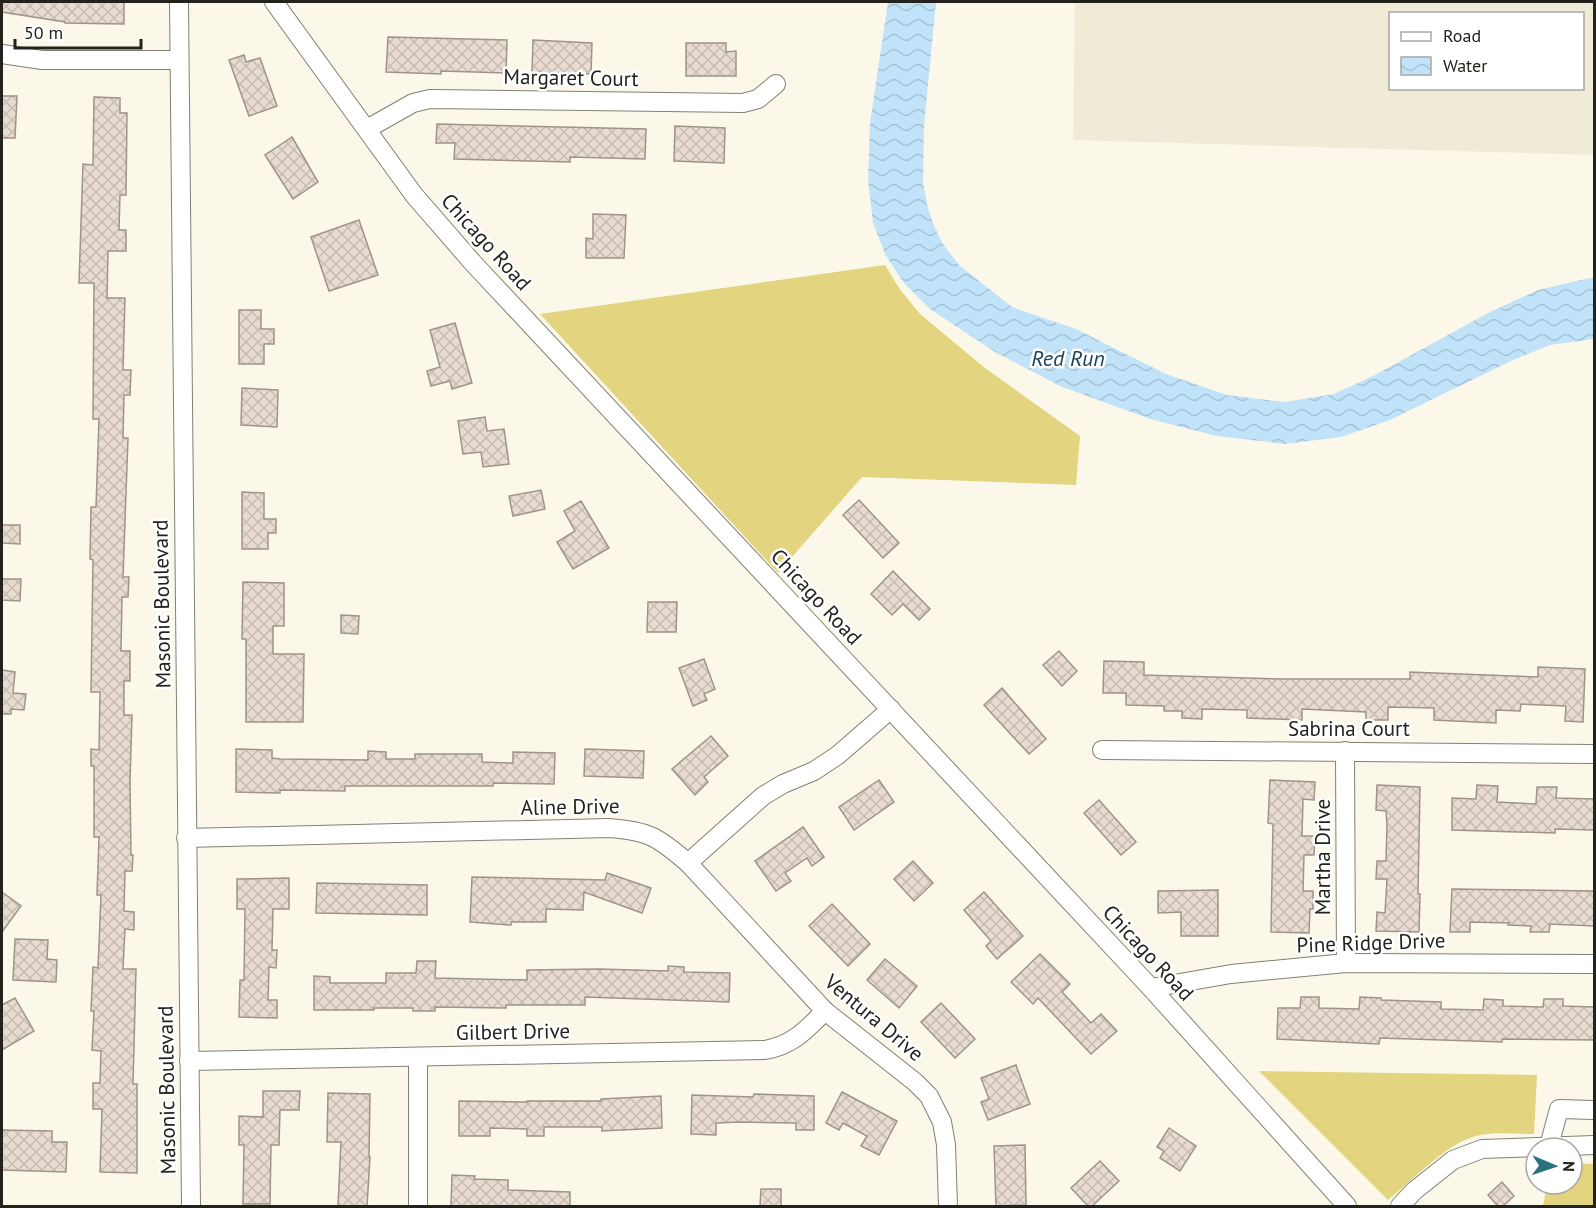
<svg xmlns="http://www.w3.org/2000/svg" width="1596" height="1208" viewBox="0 0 1596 1208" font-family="'PT Sans',sans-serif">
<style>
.built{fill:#efebd6;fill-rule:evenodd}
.grass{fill:#e3d47f}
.water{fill:url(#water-waves)}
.building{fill:url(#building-cross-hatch);stroke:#a0938b;stroke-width:1.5}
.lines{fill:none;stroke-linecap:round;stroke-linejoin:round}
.minor-casing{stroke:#828074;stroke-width:20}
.minor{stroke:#fff;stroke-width:18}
.labels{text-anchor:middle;stroke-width:5;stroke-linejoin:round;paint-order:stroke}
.street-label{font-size:21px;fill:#23221d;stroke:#fff}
.water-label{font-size:22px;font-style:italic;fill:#1b4359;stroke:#fff}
</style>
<defs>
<pattern id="water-waves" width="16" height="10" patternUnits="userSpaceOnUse" patternTransform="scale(1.5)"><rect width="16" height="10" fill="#c1e3f9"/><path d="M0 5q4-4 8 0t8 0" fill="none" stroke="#a6c2d5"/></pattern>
<pattern id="building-cross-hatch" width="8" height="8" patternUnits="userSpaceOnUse" patternTransform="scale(1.5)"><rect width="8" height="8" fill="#e8dbd2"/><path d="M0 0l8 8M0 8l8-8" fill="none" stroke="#c7bcb4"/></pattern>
</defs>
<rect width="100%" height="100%" fill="#fbf8ea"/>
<!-- built -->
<path class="built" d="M1075 2H1594V155L1073 140ZM1390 14H1582V88H1390Z"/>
<!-- grass -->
<g class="grass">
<path d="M885 265 899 288 920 314 985 368 1080 436 1076 485 862 477 778 573 540 314Z"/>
<path d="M1259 1071 1537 1075 1534 1134C1512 1134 1485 1130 1465 1140 1440 1151 1410 1182 1388 1200Z"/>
<path d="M1572 1163 1594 1164V1206H1543L1547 1184H1572Z"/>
</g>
<!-- water -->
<path class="water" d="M888 2H936L924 126 923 183 928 208 934 226 943 244 959 265 1012 307 1076 329 1166 374 1227 395 1285 402 1334 394 1375 375 1488 313 1538 290 1594 277V339L1550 345 1513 360 1390 420 1341 437 1285 444 1217 436 1150 419 1060 386 995 352 930 309 904 283 886 256 873 223 868 180 870 123Z"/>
<!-- building -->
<g class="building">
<path d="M2 2H124V24L65 23V22L2 12Z"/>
<path d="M388 37 507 40 506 73 441 71V74L386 72Z"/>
<path d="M533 40 592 43 591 74 532 72Z"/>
<path d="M686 43H726V52L736 51V76H686Z"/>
<path d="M244 55 246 62 260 58 277 106 249 116 229 60Z"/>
<path d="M2 96H17L15 138H2Z"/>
<path d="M94 97 120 98V113H127L126 195H120L119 230H126V251H108L107 298H125L123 370H131L130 395H124L123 438H128L123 577H129L128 597H122L121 651H130V681H124V715H132L130 782 131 855H133L132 871H125L124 911 134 912V930L125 929 123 969H136L133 1084H137V1173L100 1172 102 1109H93V1083H100L101 1051 92 1050 94 1011H91L93 967 98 968 101 895H97L99 837H94V766H91V749L99 750 100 692H91L93 560 90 559 91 507H96L99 419H93L94 283H79L83 164 93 165Z"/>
<path d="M437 124 646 129 645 159 570 157V162L454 159 455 143H436Z"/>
<path d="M675 126 725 128 724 163 674 161Z"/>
<path d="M292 137 318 182 293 199 265 155Z"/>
<path d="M593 214 626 215 624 258H586V238L593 239Z"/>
<path d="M359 220 378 275 329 291 311 237Z"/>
<path d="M239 310H261V329H274V344H264V364H239Z"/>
<path d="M455 323 472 383 452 389 450 381 431 386 427 371 440 367 430 330Z"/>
<path d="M242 388 278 390 277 427 241 425Z"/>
<path d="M485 417 487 431 504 429 509 464 483 467 481 452 463 454 458 421Z"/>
<path d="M541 490 545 509 513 516 509 496Z"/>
<path d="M242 492 264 493V519H276V533H268V549H242Z"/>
<path d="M859 500 899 543 883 558 843 515Z"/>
<path d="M581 501 609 548 573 569 557 542 575 531 564 511Z"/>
<path d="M2 525H20V544L2 543Z"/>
<path d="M893 571 930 609 919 620 903 604 892 615 871 594Z"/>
<path d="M2 579H21L20 601 2 600Z"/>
<path d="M243 582 284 583V626H273V654H304L303 722H246V639H242Z"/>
<path d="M648 602H677L676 632H647Z"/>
<path d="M341 615 359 616 358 634 341 633Z"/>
<path d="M1059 651 1077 671 1062 686 1043 665Z"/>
<path d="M704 659 715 689 704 694 707 700 693 706 679 668Z"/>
<path d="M1104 661 1144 662V675L1283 679H1410V672L1538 677V667L1585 669 1583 722 1565 721 1566 706 1521 704 1520 711 1496 710V723L1434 720V708L1388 707V720H1366V712L1302 709V720L1247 718V710L1202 709V719L1182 718V711H1164V706L1126 705V693H1103Z"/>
<path d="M2 670 15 672 13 693 26 694 24 710 11 709V714H2Z"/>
<path d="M1002 688 1046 739 1029 754 984 705Z"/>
<path d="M711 736 728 756 704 777 708 782 695 795 672 769Z"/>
<path d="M236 749 272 750V758L280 759 368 760V751L386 752V759H415V754H482V762L513 763V752L555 753 554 784 493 783V786H345V791L280 790V793L236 792Z"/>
<path d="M585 749 644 751 643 778 584 776Z"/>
<path d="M879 780 894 802 854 830 839 807Z"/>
<path d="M1270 780 1315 782 1314 800 1303 799 1302 836H1315L1314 855H1304L1303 891H1313V909H1310L1309 933 1271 932 1273 824 1268 823Z"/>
<path d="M1377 785 1420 787 1418 894H1420L1419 932 1376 931 1377 912 1385 913 1387 879H1376L1377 861H1386L1387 824 1386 811 1376 810Z"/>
<path d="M1477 785 1498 786 1497 802 1536 804 1537 787H1557L1556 798 1594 799V830L1555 829V833L1452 830V798L1476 799Z"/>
<path d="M1099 800 1136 842 1121 855 1084 813Z"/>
<path d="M803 827 824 857 812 866 807 858 785 873 791 881 776 891 755 861Z"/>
<path d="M913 861 933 883 914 901 894 879Z"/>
<path d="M607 873 651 888 642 913 584 892 583 910 546 909V922H511V925L470 922 472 877 605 880Z"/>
<path d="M289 878V909H273L272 950H277L276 968 269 967 268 1000H277V1018L239 1017 240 980H244L245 909H237V879Z"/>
<path d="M317 883 427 885V915L316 913Z"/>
<path d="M1452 889 1594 891V926L1550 924 1549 932H1530L1531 926 1508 925 1509 923 1470 922V932H1450Z"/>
<path d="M1218 890V936H1181V912L1158 913V891Z"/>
<path d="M2 892 21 906 2 932Z"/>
<path d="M984 892 1023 936 997 959 986 946 991 941 964 910Z"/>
<path d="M832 904 870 944 848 966 809 926Z"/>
<path d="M15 939 48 940 47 959 57 960 56 982 13 980Z"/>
<path d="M1040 954 1070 984 1062 992 1091 1023 1101 1014 1117 1031 1091 1054 1038 998 1033 1004 1011 982Z"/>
<path d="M885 959 917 986 899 1008 867 980Z"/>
<path d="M417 961H436L435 978 527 980V970L599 969 668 971V966L684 967V972L730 973 729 1002 585 997V1005H506V1008L435 1007V1011H413V1008H374V1010H314V976L330 977V983H386V973H416Z"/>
<path d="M1301 997H1319V1008L1359 1009 1360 997 1381 998V1000L1441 1002V1009L1483 1010 1484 999 1503 1000V1006L1543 1007 1544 999H1563V1006L1594 1007V1040L1502 1039V1042L1380 1038 1379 1044 1277 1039 1278 1008H1300Z"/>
<path d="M15 998 34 1031 2 1050V1005Z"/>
<path d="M941 1003 975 1039 955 1058 921 1022Z"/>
<path d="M1016 1065 1030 1104 988 1120 981 1102 989 1099 981 1078Z"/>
<path d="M263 1091H300L299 1110H280L279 1145H271L270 1204H243L244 1145H239V1116L263 1117Z"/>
<path d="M842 1092 897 1121 879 1155 861 1146 867 1136 843 1123 839 1130 826 1123Z"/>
<path d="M328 1093 370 1094 369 1157H370L367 1206H338L341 1142H327Z"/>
<path d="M754 1094 814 1096V1130H796V1123L740 1122 716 1123V1135L691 1134 692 1095 753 1097Z"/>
<path d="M661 1096 662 1128 602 1131V1127H544V1136H527V1129L490 1128V1136H459V1101L527 1102V1101H601V1099Z"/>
<path d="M1169 1128 1196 1146 1180 1171 1160 1158 1164 1151 1157 1147Z"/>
<path d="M2 1130 52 1131V1142H67L66 1172 2 1170Z"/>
<path d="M1025 1145 1026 1205 996 1206 994 1146Z"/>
<path d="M1100 1161 1119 1181 1092 1206H1088L1071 1188Z"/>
<path d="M452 1175 475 1176 474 1179 508 1180V1190L570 1192V1206H451Z"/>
<path d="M1502 1182 1514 1196 1503 1206H1498L1488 1195Z"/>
<path d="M761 1189H781V1206H760Z"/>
</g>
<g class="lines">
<!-- minor casing -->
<g class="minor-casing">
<g id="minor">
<path d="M179 2 191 1206"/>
<path d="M274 2 414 195 473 263 1151 988 1347 1206"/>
<path d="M2 54 42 60H179"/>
<path d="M367 129 413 103 430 99 743 103 758 99 776 84"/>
<path d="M1102 750 1594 754"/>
<path d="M1345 751 1346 963"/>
<path d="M186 838 609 828C649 831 658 837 688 863L825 1011 915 1082 929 1096 942 1122 946 1145 948 1206"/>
<path d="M688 863 763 796 783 784 814 771 838 755 891 709"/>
<path d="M1151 988 1231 974 1346 963 1594 964"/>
<path d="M189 1061 765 1050C793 1045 806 1030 825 1011"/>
<path d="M1549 1146 1559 1109 1594 1110"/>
<path d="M418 1206V1057"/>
<path d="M1400 1206 1414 1191 1453 1160 1482 1149 1594 1145"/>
</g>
</g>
<!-- minor -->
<use href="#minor" class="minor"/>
</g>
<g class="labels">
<!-- street labels -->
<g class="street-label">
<text transform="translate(571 78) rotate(1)" y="7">Margaret Court</text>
<text transform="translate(486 242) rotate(48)" y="7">Chicago Road</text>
<text transform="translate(816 597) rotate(47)" y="7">Chicago Road</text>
<text transform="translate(162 604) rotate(-91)" y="7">Masonic Boulevard</text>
<text x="1349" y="736">Sabrina Court</text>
<text transform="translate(570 807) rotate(-1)" y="7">Aline Drive</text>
<text transform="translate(1323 857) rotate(-90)" y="7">Martha Drive</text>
<text transform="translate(1371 943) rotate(-2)" y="7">Pine Ridge Drive</text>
<text transform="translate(1148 953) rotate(47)" y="7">Chicago Road</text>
<text transform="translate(874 1018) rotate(40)" y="7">Ventura Drive</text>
<text transform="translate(513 1032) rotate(-1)" y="7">Gilbert Drive</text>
<text transform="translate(167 1090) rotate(-91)" y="7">Masonic Boulevard</text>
</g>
<!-- water labels -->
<g class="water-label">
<text x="1068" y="366">Red Run</text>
</g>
</g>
<!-- border -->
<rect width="1596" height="1208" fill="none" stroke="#23221d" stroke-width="6"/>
<!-- legend -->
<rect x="1389" y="12" width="195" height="78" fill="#ffffff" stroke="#a7a7a5" stroke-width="1.5"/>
<rect x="1401" y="32" width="30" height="9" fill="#ffffff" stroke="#a7a7a5" stroke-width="1.5"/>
<text x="1443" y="42" font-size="18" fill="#23221d">Road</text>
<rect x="1401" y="57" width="30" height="18" fill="url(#water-waves)" stroke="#a7a7a5" stroke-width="1.5"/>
<text x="1443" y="72" font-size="18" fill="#23221d">Water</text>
<!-- north arrow -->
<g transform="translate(1554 1166) rotate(92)"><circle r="28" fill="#ffffff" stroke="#a7a7a5" stroke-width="1.5"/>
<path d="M0-4.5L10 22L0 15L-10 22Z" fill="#2b717f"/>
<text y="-9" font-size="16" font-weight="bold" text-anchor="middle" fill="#23221d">N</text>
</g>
<!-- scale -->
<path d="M15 39v9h126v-9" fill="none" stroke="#23221d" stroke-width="3"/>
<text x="24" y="39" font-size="18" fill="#23221d" stroke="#ffffff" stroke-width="4.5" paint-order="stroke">50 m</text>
</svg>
